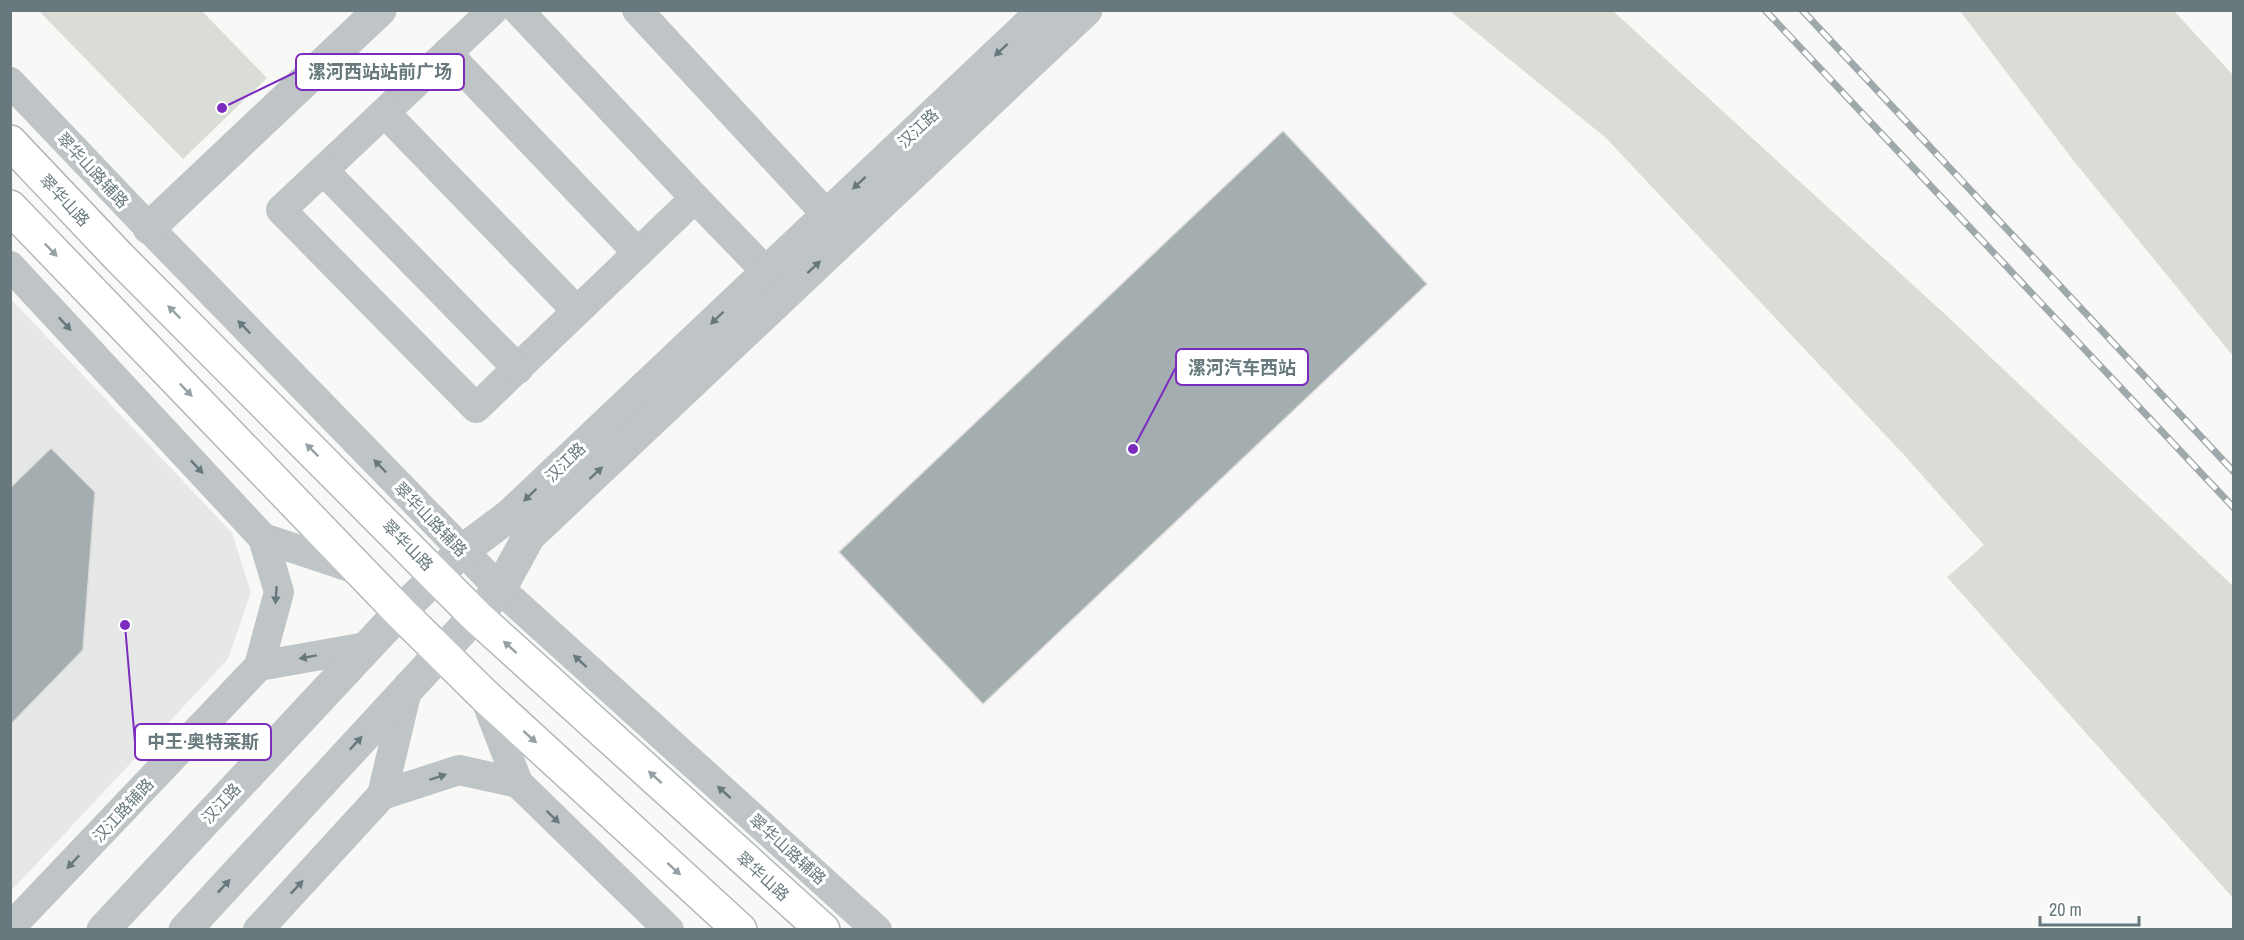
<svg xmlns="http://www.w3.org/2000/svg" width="2244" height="940" viewBox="0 0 2244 940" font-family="'Archivo Narrow','Noto Sans SC',sans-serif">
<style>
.built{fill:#e6e8e7}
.green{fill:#daddd6}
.building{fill:#a4aeb0;stroke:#dadad9;stroke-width:1.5}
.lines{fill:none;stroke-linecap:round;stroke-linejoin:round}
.secondary-casing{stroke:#b1b8ba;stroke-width:36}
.minor{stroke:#bfc4c6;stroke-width:30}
.tertiary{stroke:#bfc4c6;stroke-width:33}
.secondary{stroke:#fff;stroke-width:33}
.rail-casing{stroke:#9fa8aa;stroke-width:7}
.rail{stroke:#fff;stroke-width:4.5;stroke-dasharray:14;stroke-linecap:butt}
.oneway{fill:#67797d}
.oneway2{fill:#95a1a4}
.labels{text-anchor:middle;stroke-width:6;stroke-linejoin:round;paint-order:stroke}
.street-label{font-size:16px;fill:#67797d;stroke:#fff}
.leader{fill:none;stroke:#7b2cbf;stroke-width:2}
.callout-dot{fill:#7b2cbf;stroke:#fff;stroke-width:2}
.callout{fill:#fff;stroke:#7b2cbf;stroke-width:2}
.callout-label{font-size:18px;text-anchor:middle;font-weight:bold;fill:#67797d}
</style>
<rect width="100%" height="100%" fill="#f8f8f7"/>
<!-- built -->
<path class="built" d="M10 298 232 533 251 592 228 659 11 891Z"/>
<!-- green -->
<g class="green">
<path d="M39 11H202L267 78 183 159Z"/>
<path d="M1450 11H1613L1947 316 2233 586V898L1947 577 1984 545 1905 456 1606 138Z"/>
<path d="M1960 11H2174L2233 75V356L2073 160Z"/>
</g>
<!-- building -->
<g class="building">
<path d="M1283 131 1427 284 983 704 839 552Z"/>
<path d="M51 448 95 492 83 650 10 725V488Z"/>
</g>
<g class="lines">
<!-- secondary casing -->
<g class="secondary-casing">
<g id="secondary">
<path d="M10 142 119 257 476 616 823 930"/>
<path d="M10 207 400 612 484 695 740 930"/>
</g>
</g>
<!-- minor -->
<g class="minor">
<path d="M493 10 281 210 476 408 695 198 783 289"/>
<path d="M518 10 695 198"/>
<path d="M637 10 843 232"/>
<path d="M447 53 638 253"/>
<path d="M10 82 149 228 500 589 877 930"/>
<path d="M385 113 577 311"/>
<path d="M324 171 518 369"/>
<path d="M10 266 263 538 359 570"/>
<path d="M259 666 279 592 263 538"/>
<path d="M484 695 518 783 669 930"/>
<path d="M382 795 459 770 518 783"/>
<path d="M10 928 259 666 366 647"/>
<path d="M258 930 382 795 408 686"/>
</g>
<!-- tertiary -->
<g class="tertiary">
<path d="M149 228 380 10"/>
<path d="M103 930 400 612 462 551 510 515 1044 10"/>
<path d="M185 930 500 589 529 536 1086 10"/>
</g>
<!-- secondary -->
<use href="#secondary" class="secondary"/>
<!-- rail casing -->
<g class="rail-casing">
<g id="rail">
<path d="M1765 10 2234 508"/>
<path d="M1802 10 2234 472"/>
</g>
</g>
<!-- rail -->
<use href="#rail" class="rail"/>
</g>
<!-- one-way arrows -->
<defs><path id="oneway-solid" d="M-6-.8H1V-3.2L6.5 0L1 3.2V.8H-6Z" transform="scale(1.5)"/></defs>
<g class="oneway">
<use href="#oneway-solid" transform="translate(1001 50) rotate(137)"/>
<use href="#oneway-solid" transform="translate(859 183) rotate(137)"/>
<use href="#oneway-solid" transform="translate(814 267) rotate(-43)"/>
<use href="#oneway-solid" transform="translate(717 318) rotate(136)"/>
<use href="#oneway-solid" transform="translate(65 324) rotate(47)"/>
<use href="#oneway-solid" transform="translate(244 327) rotate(-134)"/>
<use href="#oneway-solid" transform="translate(380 466) rotate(-134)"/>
<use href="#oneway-solid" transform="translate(197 467) rotate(47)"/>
<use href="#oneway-solid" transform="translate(596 473) rotate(-43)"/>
<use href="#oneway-solid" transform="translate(530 495) rotate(136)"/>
<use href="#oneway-solid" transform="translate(276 595) rotate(94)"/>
<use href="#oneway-solid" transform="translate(308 657) rotate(170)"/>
<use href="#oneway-solid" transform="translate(580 661) rotate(-138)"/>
<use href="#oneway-solid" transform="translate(356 743) rotate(-47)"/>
<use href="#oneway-solid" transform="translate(438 777) rotate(-18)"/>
<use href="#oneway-solid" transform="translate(724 792) rotate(-138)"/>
<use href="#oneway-solid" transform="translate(553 817) rotate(44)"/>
<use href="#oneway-solid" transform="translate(73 862) rotate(133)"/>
<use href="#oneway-solid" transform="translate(224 886) rotate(-47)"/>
<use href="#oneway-solid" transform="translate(297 887) rotate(-47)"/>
</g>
<g class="oneway2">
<use href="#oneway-solid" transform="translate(51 250) rotate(46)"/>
<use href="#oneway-solid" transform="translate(174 312) rotate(-135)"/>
<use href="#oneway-solid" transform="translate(186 390) rotate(46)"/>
<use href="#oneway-solid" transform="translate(312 450) rotate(-135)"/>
<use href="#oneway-solid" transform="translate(510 647) rotate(-138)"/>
<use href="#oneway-solid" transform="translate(530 737) rotate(42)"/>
<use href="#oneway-solid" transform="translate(655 777) rotate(-138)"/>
<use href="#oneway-solid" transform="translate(674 869) rotate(42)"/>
</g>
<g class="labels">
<!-- street labels -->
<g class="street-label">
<text transform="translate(918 128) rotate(-43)" y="6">汉江路</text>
<text transform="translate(93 170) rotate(47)" y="6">翠华山路辅路</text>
<text transform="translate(65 200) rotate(47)" y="6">翠华山路</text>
<text transform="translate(565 462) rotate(-44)" y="6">汉江路</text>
<text transform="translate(431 519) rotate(46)" y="6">翠华山路辅路</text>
<text transform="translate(408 545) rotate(45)" y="6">翠华山路</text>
<text transform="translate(221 803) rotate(-47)" y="6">汉江路</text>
<text transform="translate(123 810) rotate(-47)" y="6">汉江路辅路</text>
<text transform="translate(788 849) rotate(42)" y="6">翠华山路辅路</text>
<text transform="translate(763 876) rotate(42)" y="6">翠华山路</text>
</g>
</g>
<!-- callouts -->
<path class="leader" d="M222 108L296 72M1133 449L1176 367M125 625L135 742"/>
<g class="callout-dot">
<circle cx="222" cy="108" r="6"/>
<circle cx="1133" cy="449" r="6"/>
<circle cx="125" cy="625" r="6"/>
</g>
<g class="callout">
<rect x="296" y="54" width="168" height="36" rx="6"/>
<rect x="1176" y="349" width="132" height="36" rx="6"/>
<rect x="135" y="724" width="136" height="36" rx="6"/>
</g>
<g class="callout-label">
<text x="380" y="78">漯河西站站前广场</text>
<text x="1242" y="374">漯河汽车西站</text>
<text x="203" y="748">中王·奥特莱斯</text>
</g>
<!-- border -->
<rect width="2244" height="940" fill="none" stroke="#67797d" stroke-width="24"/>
<!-- scale -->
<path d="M2040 916v9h99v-9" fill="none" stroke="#67797d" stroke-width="3"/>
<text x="2049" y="916" font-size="18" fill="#67797d" stroke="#ffffff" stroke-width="4.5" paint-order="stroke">20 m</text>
</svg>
